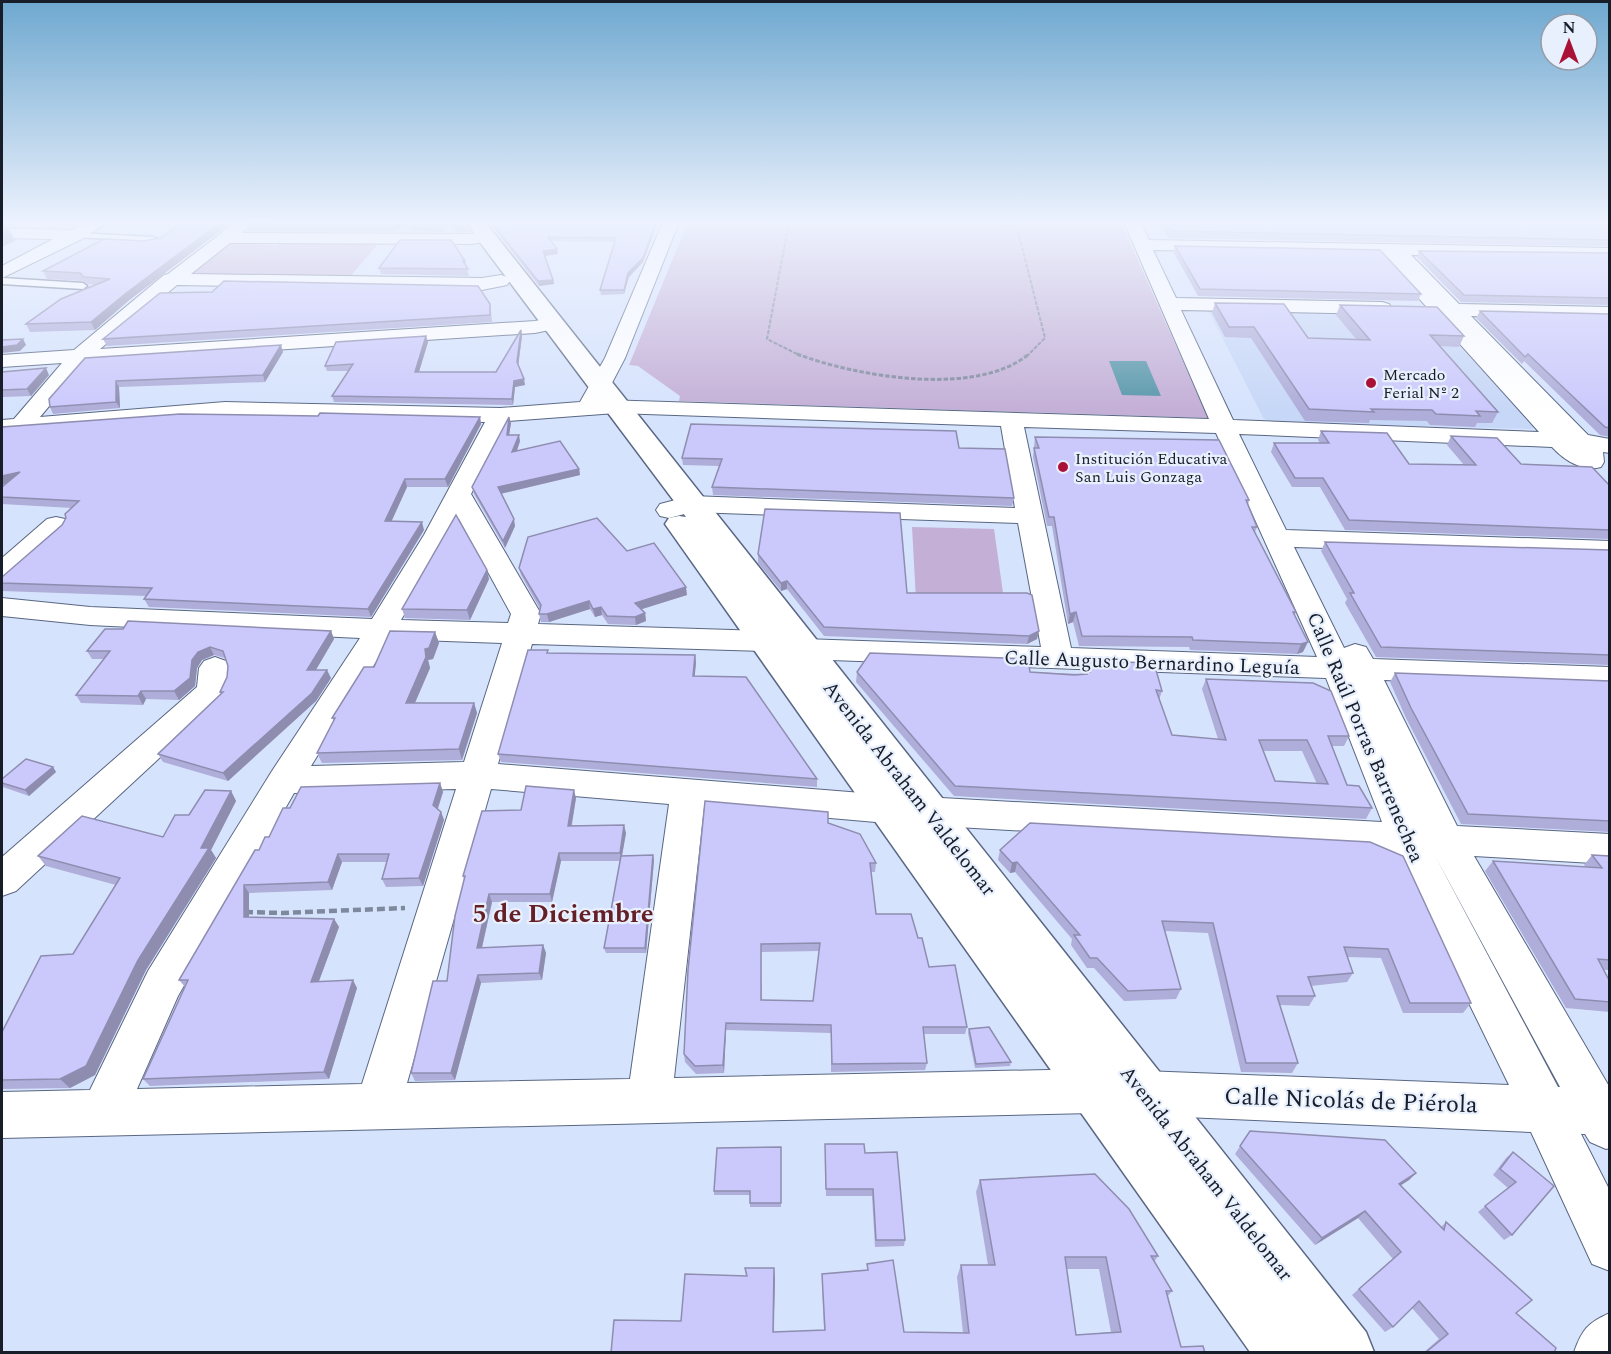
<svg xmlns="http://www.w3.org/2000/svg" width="1611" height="1354" viewBox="0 0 1611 1354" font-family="Spectral,serif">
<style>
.built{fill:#c7d7f7}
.green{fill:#c4afd6}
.water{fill:#5796a9}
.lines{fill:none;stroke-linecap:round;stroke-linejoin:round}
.service-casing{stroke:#596783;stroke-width:3}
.minor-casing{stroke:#596783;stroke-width:2}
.tertiary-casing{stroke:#596783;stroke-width:3}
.path-far2{stroke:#7f899d;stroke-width:2;stroke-dasharray:4 1.5;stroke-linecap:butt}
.path-far1{stroke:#7f899d;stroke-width:3;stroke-dasharray:4.5 2;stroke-linecap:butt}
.path{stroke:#7f899d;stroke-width:4.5;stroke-dasharray:8 4;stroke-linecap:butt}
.service{fill:#fff;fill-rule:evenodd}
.minor{fill:#fff;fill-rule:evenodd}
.tertiary{fill:#fff;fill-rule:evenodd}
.wall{fill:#afadd9;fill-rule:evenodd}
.shaded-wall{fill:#8e8db0}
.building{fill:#cbc9fc;stroke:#8e8db0;stroke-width:1.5;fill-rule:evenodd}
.poi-dot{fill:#a91236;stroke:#e9f0fd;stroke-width:2}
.labels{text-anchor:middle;stroke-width:4.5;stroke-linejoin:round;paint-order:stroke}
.far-poi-label{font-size:16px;fill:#171d29;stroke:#e9f0fd;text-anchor:start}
.street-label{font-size:20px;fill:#171d29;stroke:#e9f0fd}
.near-street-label{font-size:24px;fill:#171d29;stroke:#e9f0fd}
.near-neighbourhood-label{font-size:26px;font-weight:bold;fill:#641f27;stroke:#e9f0fd}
</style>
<rect width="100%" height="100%" fill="#d6e3fd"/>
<!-- built -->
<path class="built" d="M1207 308 1429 314 1535 426 1532 429 1272 422 1264 419Z"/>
<!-- green -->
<g class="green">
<path d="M688 222H1121L1208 418 679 401 680 396 638 366 629 365Z"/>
<path d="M227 243 276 245 269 252 280 243 378 244 348 279 187 276Z"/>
<path d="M912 527 994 529 1004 600H916Z"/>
</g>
<!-- water -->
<path class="water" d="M1109 361H1146L1161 396 1122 395Z"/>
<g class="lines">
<!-- service casing -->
<g class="service-casing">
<g id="service">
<path d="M77 233 153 237 157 239 153 241 74 237V233Z"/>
<path d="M2 278 83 283 87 286 83 289 2 284Z"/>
</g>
</g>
<!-- minor casing -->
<g class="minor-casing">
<g id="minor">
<path d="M87 222H108L82 239 2 278V266L53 239 2 238V228L72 230Z"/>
<path d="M236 222H254L242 233 471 234 491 233 493 237 491 241 471 244 230 243 191 274 482 278 501 275 507 277 510 281 507 285 482 290 177 285 100 349 535 321 552 318 559 320 562 324 559 328 535 333 86 362 40 417 225 402 500 408 580 402 605 358 663 222H679L625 358 603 400 1209 419 1124 222H1140L1149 240 1610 248V258L1411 255 1459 304 1610 307V319L1471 316 1588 435 1610 439V453L1603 452 1604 462 1601 467C1582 472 1564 460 1552 447L1239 434 1286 530 1610 541V557L1294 547 1344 648 1355 644 1366 647 1373 659 1610 667V689L1384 680 1457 826 1610 834V864L1474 856 1610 1088V1148L1606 1149 1590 1142 1585 1134H1581L1610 1191V1271L1592 1264 1531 1132 1092 1113 2 1138V1092L90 1090 148 971 272 771 360 638 90 625 2 616V598L90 607 372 619 424 535 485 422 225 416 2 434V420L14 419 62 363 2 367V355L74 350 164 275 168 274ZM1153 250 1379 254 1539 432 1233 420 1181 310 1382 314 1389 312 1392 308 1389 304 1382 302 1176 298ZM616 413 1001 426 1015 508 691 496 660 504 656 510 660 516 669 518 692 512 1018 523 1041 647 803 639 764 631 538 624 541 614 471 494 508 421ZM1024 427 1216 433 1317 657 1071 648ZM459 519 511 614 508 623 401 620ZM390 639 502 643 464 762 311 766ZM532 644 764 651 803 659 1326 678 1382 822 887 795 498 764ZM456 789 362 1084 137 1089 178 996 294 793ZM491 789 669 804 630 1079 407 1083ZM704 807 887 823 1395 852 1509 1085 1092 1069 674 1078ZM1434 854 1560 1087H1558Z"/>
<path d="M1598 222H1610V229Z"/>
<path d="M56 517 65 519 69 525 65 531 12 578 2 580V558L47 519Z"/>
<path d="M215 657 226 661C233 672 230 687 223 699L16 891 2 896V857L197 687 199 668 204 661Z"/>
<path d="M1610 1313V1352H1574C1582 1330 1587 1323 1610 1313Z"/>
</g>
</g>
<!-- tertiary casing -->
<g class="tertiary-casing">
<path id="tertiary" d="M467 222H485L1366 1332 1374 1352H1250L665 524 669 518 679 516 686 517 479 241Z"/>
</g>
<!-- path-far2 -->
<g class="path-far2">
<path d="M789 222 767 339 801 356"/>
<path d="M1005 222 1018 231 1045 338 1027 356"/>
</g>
<!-- path-far1 -->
<path class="path-far1" d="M797 354C855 376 976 398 1029 354"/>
<!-- path -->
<path class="path" d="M245 912 282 913 405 908"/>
<!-- service -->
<use href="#service" class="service"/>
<!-- minor -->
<use href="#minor" class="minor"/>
<!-- tertiary -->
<use href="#tertiary" class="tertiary"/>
</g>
<!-- wall -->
<g class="wall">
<path d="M181 222H232L128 301 95 330 30 332 26 324 96 285 88 284 83 281 47 279 43 271 145 241 163 237Z"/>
<path d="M247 222H406L397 231H248L245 224Z"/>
<path d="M450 222H467L470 232H457L451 225Z"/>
<path d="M488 222H658L643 262 629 277 624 294 601 295 600 290 615 242 551 241 558 254 545 256 554 284 539 286Z"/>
<path d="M1163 222H1601L1610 230V246L1169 238 1162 228Z"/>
<path d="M412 228H443L444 232 412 231Z"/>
<path d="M1175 246 1421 294 1418 301 1198 296 1174 253Z"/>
<path d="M1419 251 1610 253V305L1461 302 1417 257Z"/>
<path d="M465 261 469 276 381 274 379 268Z"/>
<path d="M1215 303 1308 338 1356 339 1336 315 1340 305 1464 336 1459 347 1440 346 1498 412 1492 423H1477L1475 427 1430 425 1427 421 1370 420 1369 423 1305 421 1251 338 1225 337 1212 313Z"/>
<path d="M491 311 492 322 107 346 103 339Z"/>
<path d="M1480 311 1610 314V437L1600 435 1524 361 1522 364 1476 318Z"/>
<path d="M521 330 522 336 518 365 525 385 515 387 513 405 334 402 332 396 349 371H327L325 366 428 342 419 372H496Z"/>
<path d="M283 352 265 382 119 387 120 408 53 414 50 407 85 358Z"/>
<path d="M2 364 4 369 2 372 49 375 31 396 2 397Z"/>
<path d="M480 417 481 424 448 487H407L391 522 424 530 371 617 149 607 144 599 147 596 2 591V577L62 525 72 508 2 504V487L5 484 2 485V427Z"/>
<path d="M509 417 511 423 509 435 520 441 517 451 579 469 580 475 501 494 515 526 505 548 474 494 472 487Z"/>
<path d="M1321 431 1409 464 1464 465 1447 445 1451 436 1521 464 1610 486V539L1345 530 1320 487H1292L1271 452 1274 443H1320L1318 440Z"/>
<path d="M1035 437 1249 500 1248 505 1257 527 1255 532 1296 612 1295 615 1303 652 1297 654 1190 650 1189 647 1079 646 1073 622 1068 624 1052 526H1047L1033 457Z"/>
<path d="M959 448 1014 498 1012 506 713 495 712 487 719 466 683 465 682 458Z"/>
<path d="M1325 542 1610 550V665L1376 657 1345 603 1347 599 1321 551Z"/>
<path d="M627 551 687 595 641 609 645 613 646 621 636 625 608 624 602 615 595 617 590 609 549 622H541L539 614 540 609 521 575 519 568Z"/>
<path d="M758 554 907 593 1037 639 1027 644 824 636 787 589 781 591 758 563Z"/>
<path d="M489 579 470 620 405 618 402 609Z"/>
<path d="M331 631 334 639 316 670 331 678 316 701 228 781 163 762 158 754 221 694 220 692 227 677 228 666 225 658 214 655 202 660 197 668 195 686 179 700 146 699 143 705 81 703 76 695 104 659H92L87 651Z"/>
<path d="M435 632 439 643 433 659 428 660 430 668 415 703H474L477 713 462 760 322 763 317 753 334 721 332 718 374 667Z"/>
<path d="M549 653 695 655 696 663 694 676 817 779V787L501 762 498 754Z"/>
<path d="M1088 661 1162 691 1159 700 1172 735 1218 739 1202 689 1206 679 1349 736 1344 746H1332L1347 785 1372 808 1366 819 954 796 856 682 857 672H1030L1085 674ZM1263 751H1302L1317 784 1275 781Z"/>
<path d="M1395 673 1610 681V832L1461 824 1406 718 1390 682Z"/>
<path d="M53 767 56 772 29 796 3 787 2 786V779Z"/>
<path d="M440 783 443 792 438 809 441 812 444 820 423 886 386 887 382 879 387 862H342L332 890 249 893V917L334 919 339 927 319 981 357 988 329 1079 150 1086 143 1079 185 987 179 980 259 850 290 808Z"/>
<path d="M231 791 236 801 211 850 216 858 146 970 95 1075 70 1088 2 1089V1032L73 954 116 885 46 866 38 856 163 837 189 815Z"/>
<path d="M576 798 572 825 626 833 622 856 654 860 646 953H606L604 948 620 861H561L552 902H492L482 948 543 945 546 953 542 980 481 983 455 1080 415 1081 411 1073 447 981 464 879 463 876 521 810Z"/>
<path d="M828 823 876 863 875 872H871L876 914 918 938 929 967 967 1027 965 1034H924L927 1063 925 1070 831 1072V1033L726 1030 724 1073 696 1074 685 1062 684 1054ZM819 951 813 1001 762 1000 761 952Z"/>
<path d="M1370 842 1471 1003 1463 1013H1403L1381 958 1348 957 1353 973 1347 982 1311 986 1315 996 1309 1006 1280 1005 1298 1063 1292 1073 1241 1072 1208 933 1165 931 1181 989 1176 999 1124 1001 1094 968H1087L1071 945 1072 939 1015 872 1010 873 998 860 1000 850Z"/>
<path d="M1592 855 1610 856V970H1603L1610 982V1012L1566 1008 1485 871 1493 861 1586 867 1584 865Z"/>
<path d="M969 1029 1011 1062 1010 1066 975 1068 968 1033Z"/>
<path d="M1250 1131 1416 1173 1409 1180 1401 1185 1441 1227 1446 1222 1516 1313 1554 1353H1423L1439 1339 1412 1308 1393 1327 1385 1332 1352 1295 1393 1259 1358 1218 1315 1245 1235 1154Z"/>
<path d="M825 1144 865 1153 905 1240 904 1246 875 1247 872 1196H826Z"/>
<path d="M781 1147V1207H750V1195H714V1191Z"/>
<path d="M1513 1152 1554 1186 1512 1235 1504 1240 1478 1212 1508 1188 1493 1175 1506 1158Z"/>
<path d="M980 1180 1158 1256 1154 1262 1172 1291 1168 1296 1181 1347 611 1353 681 1321 746 1276 745 1268H774L775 1279 774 1332 824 1330 822 1285V1274L867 1271V1264L904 1332 963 1333 957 1277 961 1265H988L976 1192ZM1066 1269H1099L1111 1332 1076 1335Z"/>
</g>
<!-- shaded-wall -->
<g class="shaded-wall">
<path d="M221 222H232L128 301 95 330 91 322 125 294Z"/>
<path d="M398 222H406L397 231 396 225Z"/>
<path d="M656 222H658L643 262 629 277 624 294V290L628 273Z"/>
<path d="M9 229 15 241 2 247V233Z"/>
<path d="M557 249 558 254 544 256 543 251Z"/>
<path d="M553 280 554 284 539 286 538 281Z"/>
<path d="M521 330 522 336 518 367 517 362Z"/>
<path d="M426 336 428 342 417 378 415 372Z"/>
<path d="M23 339 26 345 20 351 2 353V347Z"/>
<path d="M281 345 283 352 265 382 263 375Z"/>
<path d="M46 368 49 375 31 396 27 389Z"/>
<path d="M524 379 525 385 515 387 513 405 512 399 514 381Z"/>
<path d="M116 381 119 387 120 408 116 402Z"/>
<path d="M480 417 481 424 448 487 445 479Z"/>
<path d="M509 417 511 423 508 441 507 435Z"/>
<path d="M519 435 520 441 514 459 512 452Z"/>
<path d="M579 469 580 475 499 494 498 487Z"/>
<path d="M20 472 24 479 2 485V476Z"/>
<path d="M405 479 407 487 388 529 385 521Z"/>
<path d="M514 519 515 526 505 548 503 541Z"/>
<path d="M422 522 424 530 371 617 368 609Z"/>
<path d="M487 570 489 579 470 620 467 610Z"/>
<path d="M787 581V589L781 591V583Z"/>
<path d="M686 587 687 595 636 611 635 603Z"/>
<path d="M589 601 590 609 549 622 547 614Z"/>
<path d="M601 607 602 615 595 617 593 609Z"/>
<path d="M1076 612 1073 622 1068 624 1070 614Z"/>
<path d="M645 613 646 621 636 625 635 617Z"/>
<path d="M331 631 334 639 311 678 307 670Z"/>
<path d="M1039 631 1037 639 1027 644 1029 636Z"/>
<path d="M435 632 439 643 433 659 428 660 430 668 410 714 406 703 425 649Z"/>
<path d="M1308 642 1303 652 1297 654 1301 644Z"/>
<path d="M210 647 214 655 202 660 197 668 195 686 179 700 174 691 192 660 198 652Z"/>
<path d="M695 655 696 663 694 684 693 676Z"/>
<path d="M327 670 331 678 316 701 228 781 223 773Z"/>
<path d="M141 691 146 699 143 705 138 696Z"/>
<path d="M474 703 477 713 462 760 459 749Z"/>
<path d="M53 767 56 772 29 796 25 790Z"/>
<path d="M440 783 443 792 436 813 433 805Z"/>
<path d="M574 790 576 798 570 833 568 826Z"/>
<path d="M231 791 236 801 211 850 216 858 146 970 95 1075 70 1088 60 1079 138 960 201 848Z"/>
<path d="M441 812 444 820 423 886 419 878Z"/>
<path d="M624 825 626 833 621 861 620 853Z"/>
<path d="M559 853 561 861 552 902 550 894Z"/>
<path d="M338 854 342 862 332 890 328 882Z"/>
<path d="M653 855 654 860 646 953 645 948Z"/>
<path d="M1017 862 1015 872 1010 873 1012 863Z"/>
<path d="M244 885 249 893V925L244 917Z"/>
<path d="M489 894 492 902 480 956 477 948Z"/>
<path d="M334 919 339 927 316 989 311 982Z"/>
<path d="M543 945 546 953 542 980 539 973Z"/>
<path d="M478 975 481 983 455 1080 451 1073Z"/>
<path d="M353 980 357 988 329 1079 324 1072Z"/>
<path d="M726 1023V1030L724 1073 723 1065Z"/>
<path d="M1416 1173 1409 1180 1392 1191 1399 1184Z"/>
<path d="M1365 1211 1358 1218 1315 1245 1322 1238Z"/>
<path d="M774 1268 775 1279 773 1342V1332Z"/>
</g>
<!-- building -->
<g class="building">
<path d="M181 222H221L125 294 91 322 26 324 61 299 110 279 84 277 80 273 43 271 104 239 145 241 163 237Z"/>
<path d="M247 222H398L396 225 245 224Z"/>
<path d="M416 222H439L443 228H412Z"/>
<path d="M451 222H467L470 227H456Z"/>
<path d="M491 222H656L643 258 628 273 624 290H600L616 238 548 237 557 249 543 251 553 280 538 281Z"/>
<path d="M1164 222H1601L1610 230V240L1171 231Z"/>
<path d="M2 229H9L2 233Z"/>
<path d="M400 240H451L465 261H463L468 269 379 268Z"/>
<path d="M1175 246 1380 250 1421 294 1200 289Z"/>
<path d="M1419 251 1610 253V298L1464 295Z"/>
<path d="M224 281 478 286 490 304V315L103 339 160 293 212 292Z"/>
<path d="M1215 303 1284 304 1308 338 1370 340 1340 305 1437 307 1464 336 1430 335 1498 412 1476 411 1480 416 1436 414 1432 410 1371 409 1374 412 1309 409 1254 327H1229Z"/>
<path d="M1480 311 1610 314V428L1605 427 1528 354 1525 357Z"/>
<path d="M521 330 517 362 524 379 514 381 512 399 332 396 353 364 325 366 336 342 426 336 415 372H496Z"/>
<path d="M23 339 17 345 2 347V340Z"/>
<path d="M281 345 263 375 116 381V402L50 407 49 399 85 358Z"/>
<path d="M46 368 27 389 2 390V372Z"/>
<path d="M320 413 480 417 445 479H405L385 521 422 522 368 609 144 599 152 588 2 583V577L62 525 66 518 65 514 79 501 2 497V487L20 472 2 476V427L180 414 318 416Z"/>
<path d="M509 417 507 435H519L512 452 560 441 579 469 498 487 514 519 503 541 472 487Z"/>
<path d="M691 424 956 431 959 448 1005 449 1014 498 712 487 722 459 682 458Z"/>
<path d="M1321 431 1387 433 1409 464 1476 465 1451 436 1497 438 1521 464 1592 467 1610 486V530L1349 520 1323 478H1295L1274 443H1329Z"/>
<path d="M1035 437 1219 440 1249 500H1246L1257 527H1252L1296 612H1293L1308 642 1301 644 1193 640 1192 637 1082 636 1076 612 1070 614 1054 517H1049L1034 448H1039Z"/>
<path d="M765 509 900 513 907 593H1027L1032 595 1039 631 1029 636 824 627 787 581 781 583 758 554Z"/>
<path d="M456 515 487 570 467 610 402 609Z"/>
<path d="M597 518 627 551 654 543 686 587 635 603 645 613 635 617 607 616 601 607 593 609 589 601 547 614H539L541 605 519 568 528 537Z"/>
<path d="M1325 542 1610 550V655L1381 647 1350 593H1354Z"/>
<path d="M128 621 331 631 307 670H327L312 693 223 773 158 754 223 692H220L227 677 228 666 223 651 210 647 198 652 192 660 190 678 174 691H141L138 696 76 695 110 651H87L105 629H123Z"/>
<path d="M390 631 435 632 429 648 425 649 426 657 406 703H474L459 749 317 753 335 718H332L364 667H374Z"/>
<path d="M528 650H548L547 653 695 655 693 676 746 677 817 779 498 754Z"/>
<path d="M870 653 1028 659 1030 672 1074 675 1087 674 1086 671 1090 672 1088 661 1154 663 1162 691 1156 690 1172 735 1226 740 1206 679 1313 683 1331 691 1349 736H1328L1347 785 1359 786 1372 808 955 786 857 672ZM1259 740H1307L1328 784 1275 781Z"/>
<path d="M1395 673 1610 681V821L1468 814 1411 708Z"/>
<path d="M26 759 53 767 25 790 2 783V779Z"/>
<path d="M440 783 433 805 441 812 419 878 382 879 389 854H338L328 882 244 885V917L334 919 311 982 353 980 324 1072 143 1079 188 980H179L255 850H259L265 837H269L283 808H290L301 787Z"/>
<path d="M526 786 574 790 568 826 624 825 620 853H559L550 894H489L477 948 543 945 539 973 478 975 451 1073H411L433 981H447L455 916 465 876H463L482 811 521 810Z"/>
<path d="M205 790 231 791 201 848H209L138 960 86 1066 60 1079 2 1080V1032L41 956 73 954 120 878 38 856 82 816 163 837 175 815H189Z"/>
<path d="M705 801 828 812V823L860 834 876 863H870L876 914H911L918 938H922L929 967 955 965 967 1027H923L927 1063 832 1064 831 1025 726 1023 723 1065 695 1066 684 1054 688 970ZM820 943 813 1001 761 1000V944Z"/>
<path d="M1030 823 1370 842 1403 856 1471 1003H1410L1388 949 1344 947 1353 973 1308 977 1315 996H1277L1298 1063H1246L1213 923 1162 921 1181 989 1128 991 1097 958H1090L1074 935H1080L1017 862 1012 863 1000 850Z"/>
<path d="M653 855 645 948H604L621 856Z"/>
<path d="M1592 855 1610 856V960L1598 959 1610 982V1002L1575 999 1493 861 1602 868Z"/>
<path d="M989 1027 1011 1062 976 1064 969 1029Z"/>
<path d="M1250 1131 1385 1140 1416 1173 1399 1184 1444 1230 1446 1222 1532 1300 1516 1313 1556 1348 1554 1353H1425L1448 1334 1419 1301 1393 1327 1359 1289 1401 1252 1365 1211 1322 1238 1240 1146Z"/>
<path d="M825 1144H864L865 1153 897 1152 905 1240H876L873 1189H826Z"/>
<path d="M781 1147V1203H750V1191H714L717 1148Z"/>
<path d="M1513 1152 1554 1186 1512 1235 1485 1206 1516 1182 1500 1169Z"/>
<path d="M1095 1174 1129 1209 1158 1256H1151L1172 1291H1166L1181 1347 1203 1346 1205 1353H611L614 1320 681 1321 685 1274 747 1276 745 1268H774L773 1332 825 1330 822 1274 868 1270 867 1264 893 1260 904 1332 969 1333 961 1265H995L980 1180ZM1065 1257H1106L1121 1332 1076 1335Z"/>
</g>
<!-- sky -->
<linearGradient id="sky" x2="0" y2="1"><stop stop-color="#6ea8cf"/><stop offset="0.54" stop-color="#edf2fe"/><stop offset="1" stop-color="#edf2fe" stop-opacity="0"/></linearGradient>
<rect width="1611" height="412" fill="url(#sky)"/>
<!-- markers -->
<g class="poi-dot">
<circle cx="1371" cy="383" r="6"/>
<circle cx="1063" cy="467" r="6"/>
</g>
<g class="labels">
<!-- far-poi labels -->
<g class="far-poi-label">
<text x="1383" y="380">Mercado<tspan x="1383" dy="18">Ferial Nº 2</tspan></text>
<text x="1075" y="464">Institución Educativa<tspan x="1075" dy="18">San Luis Gonzaga</tspan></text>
</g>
<!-- street labels -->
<g class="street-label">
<text transform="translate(1152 662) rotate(2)" y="7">Calle Augusto Bernardino Leguía</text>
<text transform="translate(1366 737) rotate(67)" y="7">Calle Raúl Porras Barrenechea</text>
<text transform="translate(910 788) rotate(52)" y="7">Avenida Abraham Valdelomar</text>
<text transform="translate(1207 1173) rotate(52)" y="7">Avenida Abraham Valdelomar</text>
</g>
<!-- near-street labels -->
<g class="near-street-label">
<text transform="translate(1351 1100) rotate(2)" y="8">Calle Nicolás de Piérola</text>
</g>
<!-- near-neighbourhood labels -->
<g class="near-neighbourhood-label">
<text x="563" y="922">5 de Diciembre</text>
</g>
</g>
<!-- border -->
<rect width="1611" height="1354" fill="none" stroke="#171d29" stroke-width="6"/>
<!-- north arrow -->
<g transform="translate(1569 42)"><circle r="28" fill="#e9f0fd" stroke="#959ca8" stroke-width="1.5"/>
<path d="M0-4.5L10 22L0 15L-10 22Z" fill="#a91236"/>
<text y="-9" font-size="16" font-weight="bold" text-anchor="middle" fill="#171d29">N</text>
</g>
</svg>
